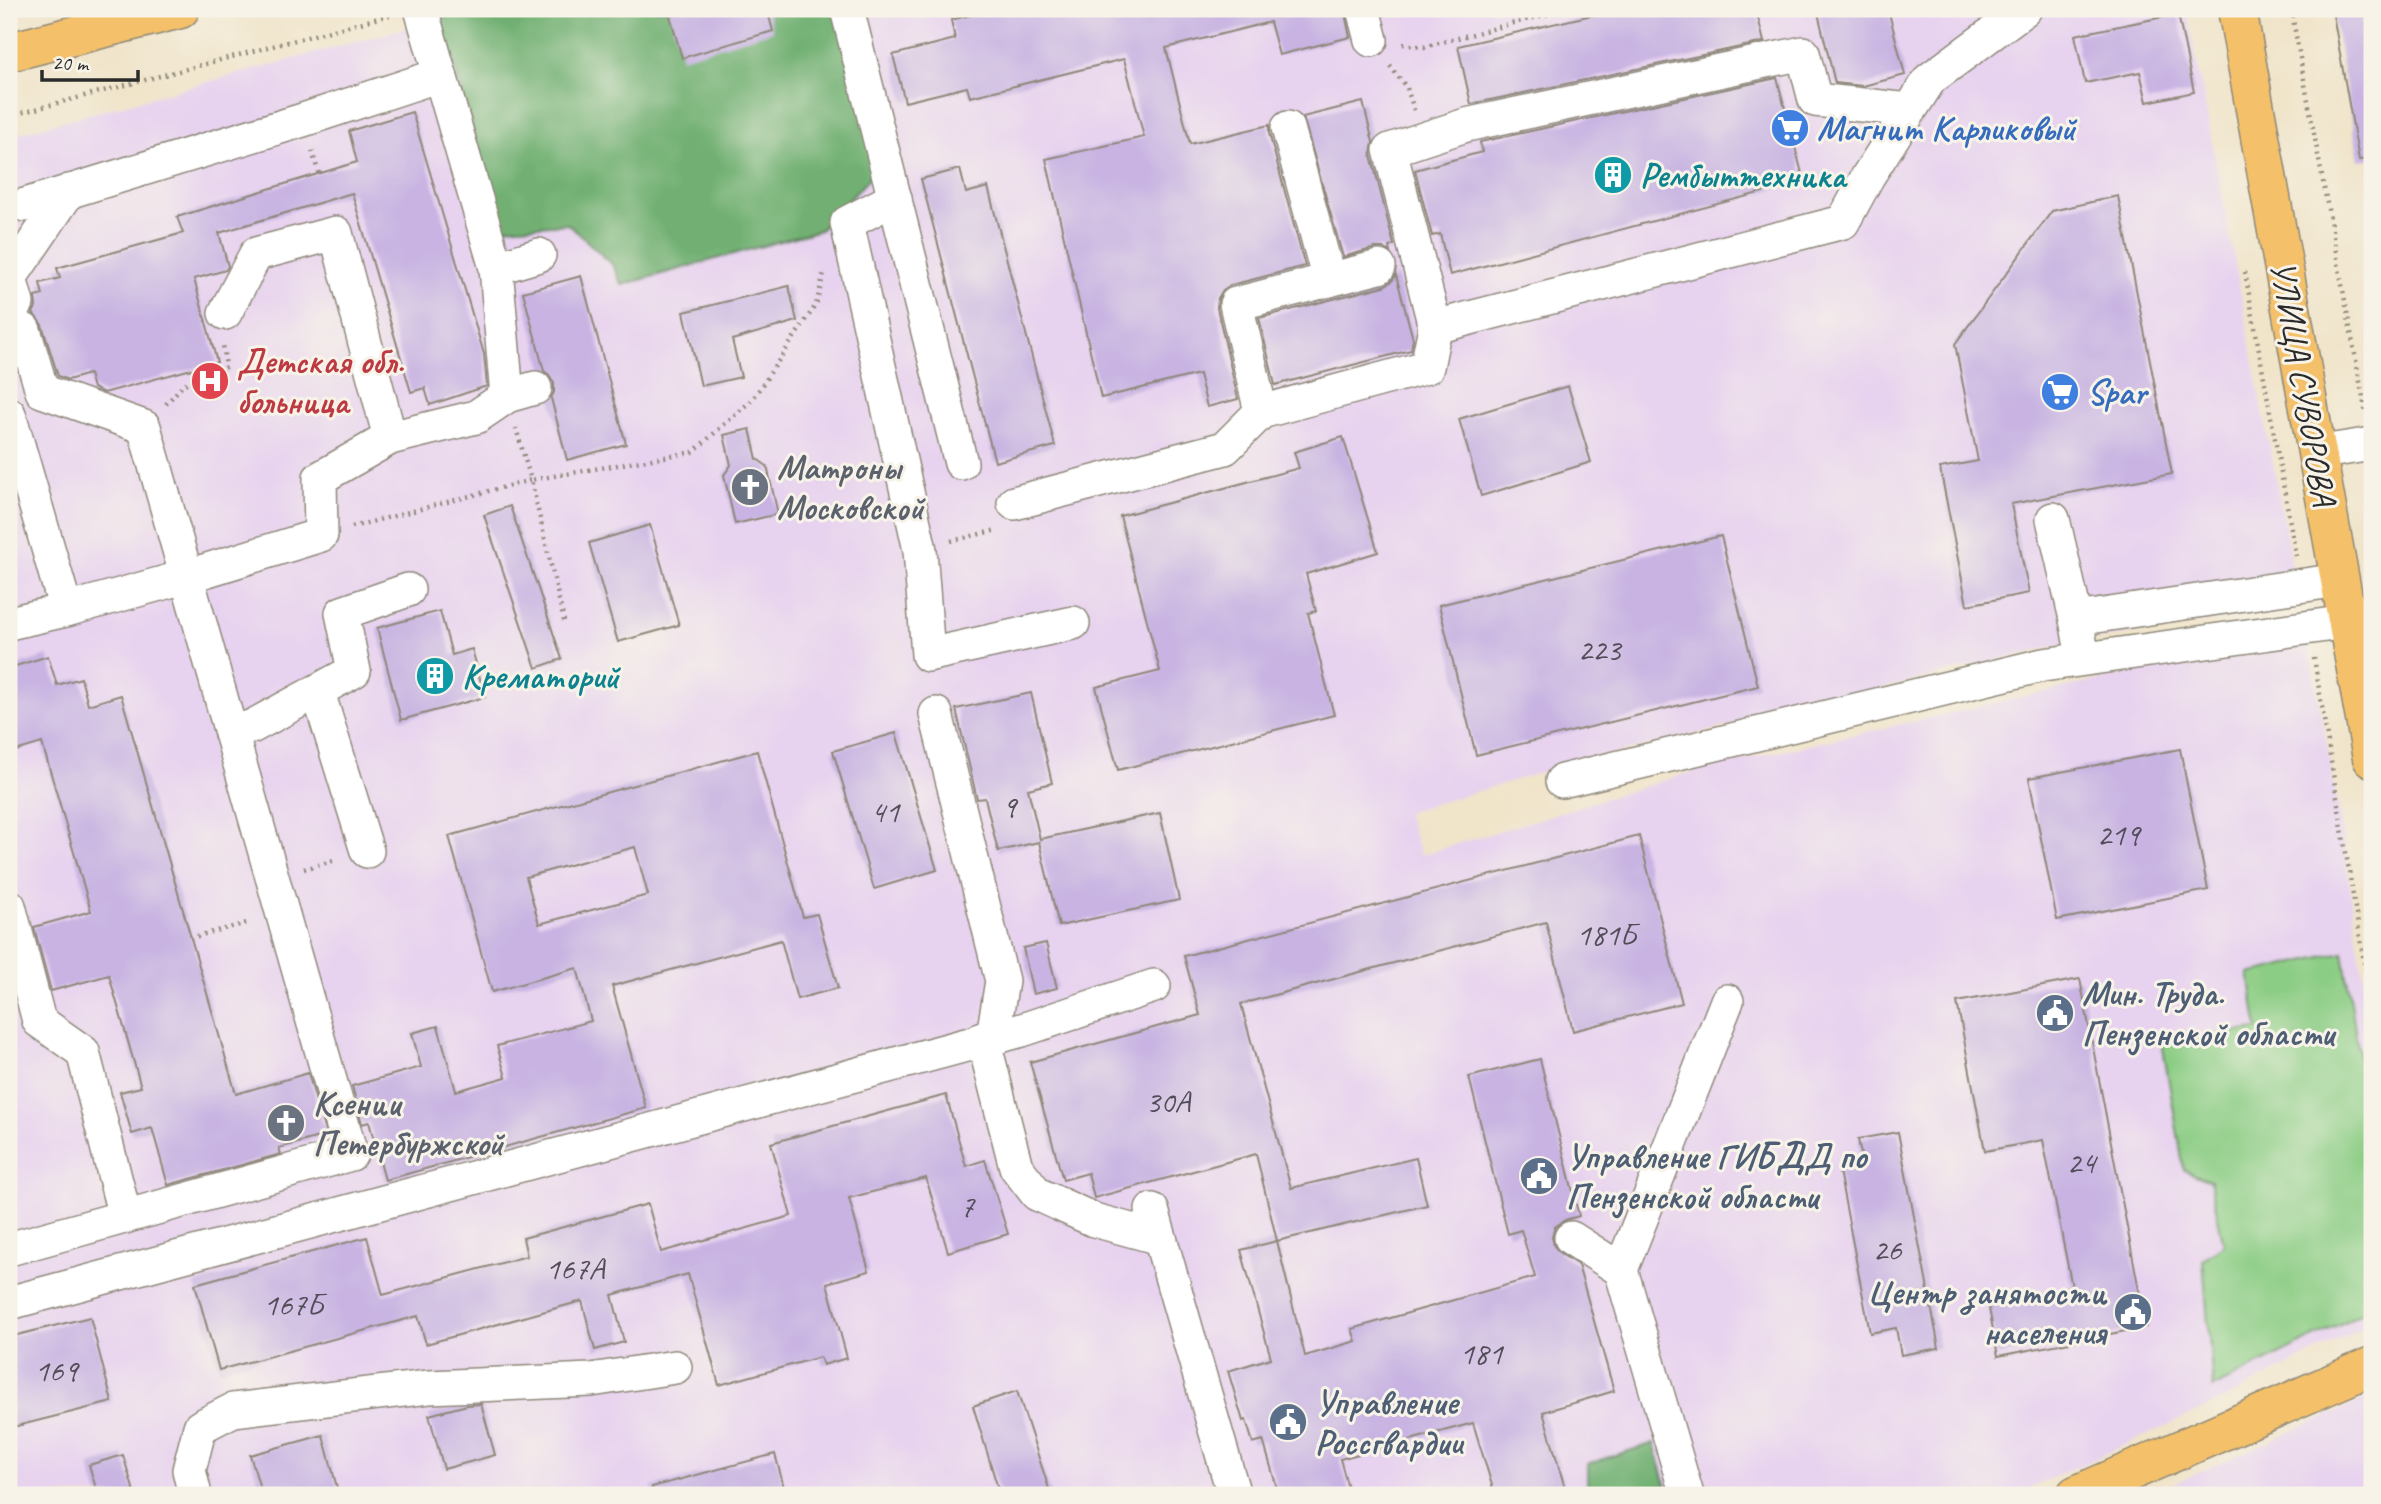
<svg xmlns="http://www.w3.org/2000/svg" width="2381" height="1504" viewBox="0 0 2381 1504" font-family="Caveat,sans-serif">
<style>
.built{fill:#e7d2ef}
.green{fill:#8ccd85;stroke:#5c7c58;stroke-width:2}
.forest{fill:#71b072;stroke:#4e6e4e;stroke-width:2}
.building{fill:#c8b3e2;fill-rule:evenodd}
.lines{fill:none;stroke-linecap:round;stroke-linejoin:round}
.minor-casing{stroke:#8e887a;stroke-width:36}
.major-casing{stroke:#8e887a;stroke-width:41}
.path{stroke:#8e887a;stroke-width:4.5;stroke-dasharray:2 5;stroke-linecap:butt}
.minor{stroke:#fff;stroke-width:33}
.major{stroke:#f4c16b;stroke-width:38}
.labels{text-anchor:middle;stroke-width:6;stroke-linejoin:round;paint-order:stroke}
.number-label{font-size:32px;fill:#524d59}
.shop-label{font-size:35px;font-weight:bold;fill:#366cbe;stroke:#f7f3e8;text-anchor:start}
.culture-label{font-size:35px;font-weight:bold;fill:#0d838f;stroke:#f7f3e8;text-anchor:start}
.health-label{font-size:35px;font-weight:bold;fill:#be3a42;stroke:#f7f3e8;text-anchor:start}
.street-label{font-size:35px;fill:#2b2b2b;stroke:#f7f3e8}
.worship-label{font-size:35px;font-weight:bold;fill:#5b616d;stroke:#f7f3e8;text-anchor:start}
.service-label{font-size:35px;font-weight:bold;fill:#4e5e75;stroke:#f7f3e8;text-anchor:start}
</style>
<rect width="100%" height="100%" fill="#f7f3e8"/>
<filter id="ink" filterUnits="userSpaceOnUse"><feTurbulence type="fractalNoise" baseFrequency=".0143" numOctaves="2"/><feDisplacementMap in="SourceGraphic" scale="14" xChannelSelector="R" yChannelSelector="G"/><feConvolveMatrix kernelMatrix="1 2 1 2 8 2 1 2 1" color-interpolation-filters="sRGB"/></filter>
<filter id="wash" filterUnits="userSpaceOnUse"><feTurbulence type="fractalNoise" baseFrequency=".00686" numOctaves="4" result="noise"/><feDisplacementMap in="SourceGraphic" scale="28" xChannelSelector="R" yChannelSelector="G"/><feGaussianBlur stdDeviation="1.57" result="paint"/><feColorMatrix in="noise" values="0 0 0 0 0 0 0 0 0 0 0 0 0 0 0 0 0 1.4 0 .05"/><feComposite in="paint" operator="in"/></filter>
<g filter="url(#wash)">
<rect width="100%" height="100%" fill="#f0e4c9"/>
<!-- built -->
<g class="built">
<path d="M837 9H2187L2300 607 2056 646 1560 767 1406 812 1421 855 1701 769 2152 668 2309 645 2341 823 2372 1042V1323L2216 1403 2015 1495H9V136L440 19 568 224 612 264Z"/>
<path d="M2372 1396V1495H2148Z"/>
</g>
<!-- green -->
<path class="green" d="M2343 952 2372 1136V1308L2213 1388 2203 1259 2224 1245 2210 1181 2184 1170 2162 1042 2258 1029 2249 974Z"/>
<!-- forest -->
<g class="forest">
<path d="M475 9H837L879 168 820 230 622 285 612 264 568 224 501 228 440 19Z"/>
<path d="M1654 1443 1669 1495H1587V1464Z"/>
</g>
<g id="blocks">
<!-- building -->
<g class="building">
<path d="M668 9H767L773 31 682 58Z"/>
<path d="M995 9H1344L1350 37 1279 55 1270 22 1166 48 1190 144 1269 125V133L1305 266 1231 285 1223 290 1218 298 1217 308 1238 399 1207 407 1199 374 1101 398 1046 159 1144 137 1124 59 970 97 967 87 905 102 893 55 955 39 951 20Z"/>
<path d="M1618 9H1756L1764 42 1471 104 1458 46Z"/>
<path d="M1817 9H1888L1905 75 1863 86 1835 83Z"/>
<path d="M2332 9H2372V159L2359 160Z"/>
<path d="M2178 14 2194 92 2147 102 2140 72 2085 83 2075 35Z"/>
<path d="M1777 78 1804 181 1450 275 1440 234 1432 236 1415 170 1482 152 1480 142Z"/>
<path d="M1363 102 1373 142 1371 155 1394 245 1389 247 1390 252 1383 248H1375L1343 257 1303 117Z"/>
<path d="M412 112 484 354 487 386 430 405 425 388 411 392 352 193 219 233 228 266 226 270 194 279 217 362 104 393 93 388 89 374 68 380 58 376 42 325 33 313 36 307 35 297 43 295 40 283 60 278 57 268 183 233 177 217 357 162 349 131Z"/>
<path d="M960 169 966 193 988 187 1055 446 995 462 921 179Z"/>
<path d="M2118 196 2172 474 2011 504 2029 593 1967 605 1940 468 1978 461 1955 344 2052 211Z"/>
<path d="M1396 275 1413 339 1411 350 1275 385 1259 318 1384 286 1392 281Z"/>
<path d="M581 276 626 444 567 460 551 398 554 392V383L549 375 544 371 523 292Z"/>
<path d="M789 286 797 321 732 340 741 377 701 386 684 312Z"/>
<path d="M1568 386 1591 462 1481 496 1459 419Z"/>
<path d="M750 429 757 459 767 466 778 514 735 524 724 475 731 465 724 435Z"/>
<path d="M1343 437 1378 552 1306 574 1316 611 1308 613 1334 715 1118 770 1096 687 1160 671 1120 516 1299 468 1294 452Z"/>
<path d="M510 506 562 659 536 668 484 515Z"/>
<path d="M650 525 679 625 618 642 589 543Z"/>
<path d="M1721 536 1758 686 1476 755 1439 605Z"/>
<path d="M440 611 452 655 472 649 485 697 401 720 377 628Z"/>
<path d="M48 656 57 685 81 678 88 705 121 695 236 1094 308 1073 326 1135 279 1148 281 1154 168 1185 152 1128 132 1134 120 1092 141 1087 109 975 51 991 34 927 91 911 42 743 9 753V668Z"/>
<path d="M1031 693 1052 783 1028 789 1040 839 1160 813 1179 900 1059 926 1039 842 998 851 985 798 977 799 956 709Z"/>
<path d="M896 733 937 870 874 889 833 751Z"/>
<path d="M2180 749 2208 890 2057 920 2029 778Z"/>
<path d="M757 751 803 917 817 914 838 988 797 999 781 940 612 986 646 1108 385 1180 369 1122 362 1124 352 1086 421 1067 412 1033 438 1026 456 1091 506 1077 497 1046 591 1021 577 968 492 992 449 836ZM635 847 648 895 539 924 526 877Z"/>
<path d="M1639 836 1682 1003 1573 1031 1546 922 1241 1004 1291 1188 1416 1158 1427 1205 1277 1241 1256 1154 1094 1198 1088 1173 1063 1180 1030 1062 1200 1015 1184 956Z"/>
<path d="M1046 943 1057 988 1033 994 1023 948Z"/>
<path d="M2080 979 2146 1327 1998 1356 1988 1303 2072 1287 2043 1140 1985 1151 1957 1002Z"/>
<path d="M1540 1059 1579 1216 1565 1220 1555 1227 1552 1236 1554 1246 1561 1254 1578 1265 1614 1391 1543 1412 1567 1495H1495L1473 1423 1340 1459 1350 1495H1279L1263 1440 1253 1443 1246 1420 1243 1421 1228 1371 1271 1358 1241 1250 1277 1241 1305 1356 1356 1341 1352 1329 1535 1277 1521 1230 1508 1234 1469 1077Z"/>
<path d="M946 1095 966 1166 985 1160 1008 1234 948 1252 926 1178 849 1198 869 1271 827 1283 847 1358 823 1365 820 1357 719 1385 688 1274 612 1295 624 1342 595 1350 582 1301 426 1344 418 1316 219 1370 195 1284 367 1237 383 1295 527 1256 523 1238 648 1204 661 1252 791 1216 771 1143Z"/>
<path d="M1898 1132 1939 1348 1901 1355 1896 1328 1870 1333 1839 1171 1863 1166 1858 1139Z"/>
<path d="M90 1317 112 1402 9 1428V1337Z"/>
<path d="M1017 1391 1051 1495H1000L973 1406Z"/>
<path d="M481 1404 495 1455 444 1469 429 1415 467 1405Z"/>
<path d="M323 1435 339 1495H262L250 1455Z"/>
<path d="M775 1454 786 1495H653L652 1487Z"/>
<path d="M123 1455 135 1495H98L89 1465Z"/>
</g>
</g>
</g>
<g filter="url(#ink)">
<use href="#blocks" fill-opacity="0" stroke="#8e887a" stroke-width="2"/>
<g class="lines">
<!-- minor casing -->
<g class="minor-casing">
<g id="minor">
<path d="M421 9 496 268 507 396 535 388"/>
<path d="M847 9 961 463"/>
<path d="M1363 9 1371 40"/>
<path d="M1910 110 1815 100 1803 53 1466 125 1390 150 1435 327 1843 222 1868 176 1930 79 2025 9"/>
<path d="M1288 128 1329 280"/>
<path d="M895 198 847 223 920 550 928 655 1073 623"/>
<path d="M25 205 303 120 440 75"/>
<path d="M1379 267 1236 304 1261 412 1427 367 1435 327"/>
<path d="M496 268 539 255"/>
<path d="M17 303 10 278 69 191"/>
<path d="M225 313 256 254 336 233 390 438"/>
<path d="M9 414 66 610 9 623"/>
<path d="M2316 453 2372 444"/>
<path d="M1014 503 1225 448 1261 412"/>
<path d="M2053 519 2076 619"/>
<path d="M66 610 188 576 321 535 320 478 390 438 476 417 507 396"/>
<path d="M2083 658 2076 619 2339 580"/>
<path d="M318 692 367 851"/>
<path d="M936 714 1002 981 993 1036"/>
<path d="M231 733 253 726 354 671 342 613 408 590"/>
<path d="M1562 781 2043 665 2347 622"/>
<path d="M9 906 39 1021 83 1052 125 1217"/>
<path d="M983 1038 1016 1167 1037 1194 1094 1220 1160 1238"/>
<path d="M1152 1210 1234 1495"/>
<path d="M1571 1238 1621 1270"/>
<path d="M9 1249 351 1154 144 427 42 391 24 330"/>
<path d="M9 1303 1022 1030 1154 986"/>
<path d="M195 1495 189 1470 200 1427 233 1410 429 1387 591 1380 675 1367"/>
<path d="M1687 1495 1621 1270 1727 1001"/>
</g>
</g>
<!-- major casing -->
<g class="major-casing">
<g id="major">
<path d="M2237 9 2372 758"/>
<path d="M9 52 180 9"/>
<path d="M2076 1495 2372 1366"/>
</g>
</g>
<!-- path -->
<g class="path">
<path d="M2291 9 2366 414"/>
<path d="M881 12 894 9"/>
<path d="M1403 44 1424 47 1567 9"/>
<path d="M1390 66 1407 88 1414 110"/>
<path d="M9 116 390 15"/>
<path d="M312 151 319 174"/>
<path d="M2245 272 2296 556"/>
<path d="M166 404 184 384 226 367 223 345"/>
<path d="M352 527 531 480 516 428"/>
<path d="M951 541 997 530"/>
<path d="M564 621 531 480 693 452 752 400 816 305 824 273"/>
<path d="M2314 658 2372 1011"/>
<path d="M304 869 336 860"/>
<path d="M190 938 251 922"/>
<path d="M2032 1495 2042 1491"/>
</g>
<!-- minor -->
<use href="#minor" class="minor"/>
<!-- major -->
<use href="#major" class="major"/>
</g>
</g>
<!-- icons -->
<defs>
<g id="supermarket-disc" transform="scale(2.0125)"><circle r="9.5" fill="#3f7fe0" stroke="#f7f3e8"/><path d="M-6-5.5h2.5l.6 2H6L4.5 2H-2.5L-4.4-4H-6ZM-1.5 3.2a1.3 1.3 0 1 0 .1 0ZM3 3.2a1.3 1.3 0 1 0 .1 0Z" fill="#fff"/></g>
<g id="building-disc" transform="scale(2.0125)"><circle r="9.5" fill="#0f9aa8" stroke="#f7f3e8"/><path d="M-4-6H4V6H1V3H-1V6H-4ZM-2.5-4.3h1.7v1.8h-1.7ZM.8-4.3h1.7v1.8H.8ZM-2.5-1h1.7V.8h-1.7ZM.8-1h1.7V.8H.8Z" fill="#fff"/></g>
<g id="hospital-disc" transform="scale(2.0125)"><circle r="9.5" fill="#e0444e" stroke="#f7f3e8"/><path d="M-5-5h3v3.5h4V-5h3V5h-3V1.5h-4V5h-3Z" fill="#fff"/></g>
<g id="church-disc" transform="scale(2.0125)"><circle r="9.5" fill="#6b7280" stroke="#f7f3e8"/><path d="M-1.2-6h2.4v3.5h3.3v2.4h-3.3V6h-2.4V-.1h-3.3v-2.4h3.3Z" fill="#fff"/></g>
<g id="civic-disc" transform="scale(2.0125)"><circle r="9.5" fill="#5c6f8a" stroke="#f7f3e8"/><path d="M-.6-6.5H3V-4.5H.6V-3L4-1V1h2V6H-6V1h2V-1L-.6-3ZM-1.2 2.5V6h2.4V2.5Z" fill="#fff"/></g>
</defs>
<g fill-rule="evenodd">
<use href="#supermarket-disc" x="1790" y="128"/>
<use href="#building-disc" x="1613" y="175"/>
<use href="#hospital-disc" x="210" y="381"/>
<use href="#supermarket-disc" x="2060" y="392"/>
<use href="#church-disc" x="750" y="487"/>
<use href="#building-disc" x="435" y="676"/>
<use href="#civic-disc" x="2055" y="1013"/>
<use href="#church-disc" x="286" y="1123"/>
<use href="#civic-disc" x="1539" y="1176"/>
<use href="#civic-disc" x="2133" y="1312"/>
<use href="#civic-disc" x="1288" y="1422"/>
</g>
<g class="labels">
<!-- number labels -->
<g class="number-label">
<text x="1599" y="660">223</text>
<text x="1009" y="817">9</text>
<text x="885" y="822">41</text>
<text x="2118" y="845">219</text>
<text x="1606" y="945">181Б</text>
<text x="1168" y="1112">30А</text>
<text x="2081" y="1173">24</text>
<text x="967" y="1217">7</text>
<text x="1887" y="1260">26</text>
<text x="575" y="1279">167А</text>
<text x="293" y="1315">167Б</text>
<text x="1481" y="1364">181</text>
<text x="56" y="1381">169</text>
</g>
<!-- shop labels -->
<g class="shop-label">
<text x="1817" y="140">Магнит Карликовый</text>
<text x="2087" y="404">Spar</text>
</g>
<!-- culture labels -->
<g class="culture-label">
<text x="1640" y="187">Рембыттехника</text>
<text x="462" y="688">Крематорий</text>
</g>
<!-- health labels -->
<g class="health-label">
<text x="237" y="373">Детская обл.<tspan x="237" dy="40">больница</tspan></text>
</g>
<!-- street labels -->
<g class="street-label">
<text transform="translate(2304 383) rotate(80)" y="12">УЛИЦА СУВОРОВА</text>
</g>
<!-- worship labels -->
<g class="worship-label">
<text x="777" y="479">Матроны<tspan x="777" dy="40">Московской</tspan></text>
<text x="313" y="1115">Ксении<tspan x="313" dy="40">Петербуржской</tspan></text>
</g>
<!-- service labels -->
<g class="service-label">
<text x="2082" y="1005">Мин. Труда.<tspan x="2082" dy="40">Пензенской области</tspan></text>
<text x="1566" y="1168">Управление ГИБДД по<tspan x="1566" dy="40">Пензенской области</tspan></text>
<text x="2106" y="1304" text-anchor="end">Центр занятости<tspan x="2106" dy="40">населения</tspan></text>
<text x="1315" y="1414">Управление<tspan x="1315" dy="40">Россгвардии</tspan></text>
</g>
</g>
<!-- margin -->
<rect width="2381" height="1504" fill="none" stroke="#f7f3e8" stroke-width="35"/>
<!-- scale -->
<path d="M42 70v10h96v-10" fill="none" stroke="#2b2b2b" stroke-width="3.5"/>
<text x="52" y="70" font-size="21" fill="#2b2b2b" stroke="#f7f3e8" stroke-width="5" paint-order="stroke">20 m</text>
</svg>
